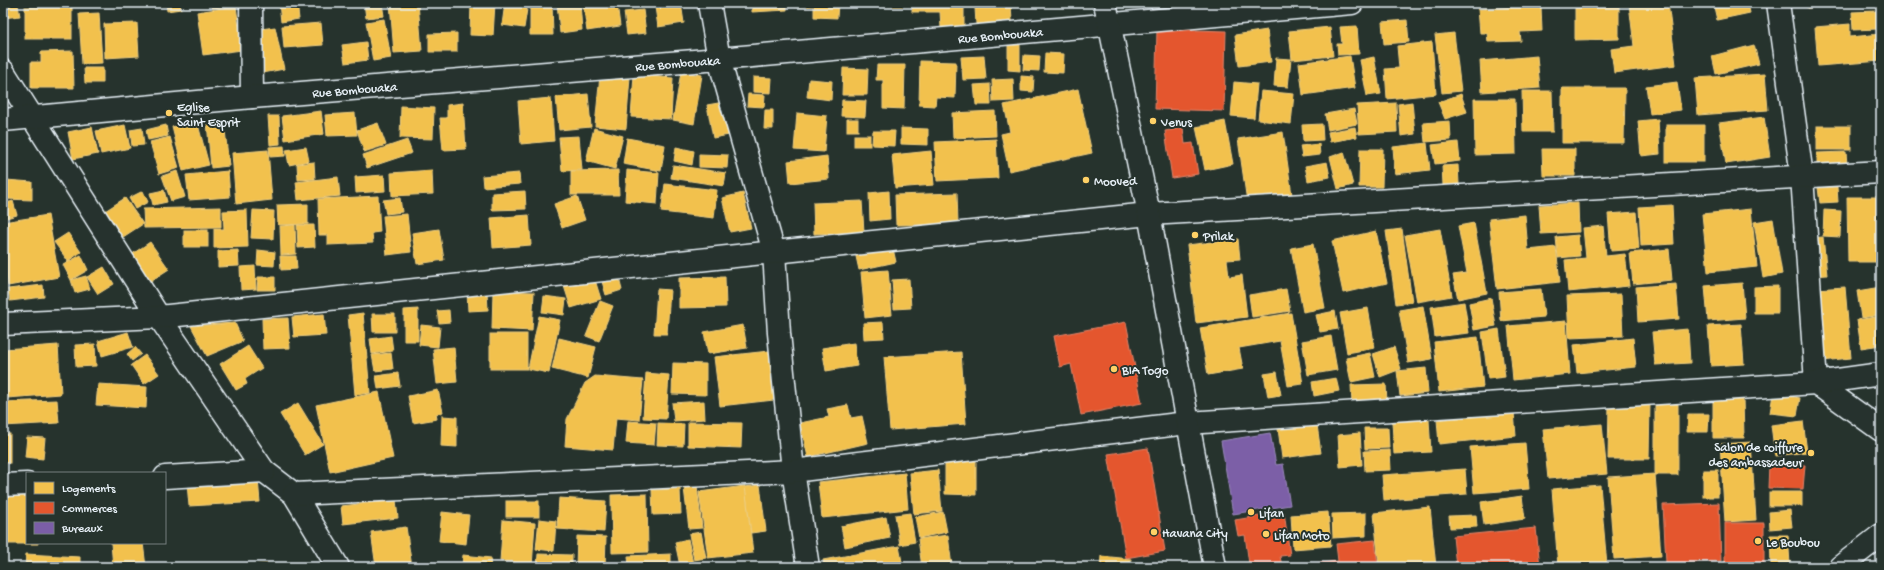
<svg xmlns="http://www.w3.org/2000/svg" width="1884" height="570" viewBox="0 0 1884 570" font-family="'Gochi Hand',sans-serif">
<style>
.homes{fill:#f2c14e;stroke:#efcf81}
.shops{fill:#e4572e;stroke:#e5856b}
.offices{fill:#7b5ea7;stroke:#9c8abf}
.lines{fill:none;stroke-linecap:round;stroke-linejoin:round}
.street-casing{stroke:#e8f1f8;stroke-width:25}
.secondary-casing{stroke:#e8f1f8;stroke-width:25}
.street{stroke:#26332d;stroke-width:22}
.secondary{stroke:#26332d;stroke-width:22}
.poi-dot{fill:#ffd166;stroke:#26332d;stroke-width:1.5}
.labels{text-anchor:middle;stroke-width:4;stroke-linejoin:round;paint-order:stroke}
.street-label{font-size:13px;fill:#e8f1f8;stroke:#26332d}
.poi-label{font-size:13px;fill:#e8f1f8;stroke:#26332d;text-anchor:start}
</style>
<rect width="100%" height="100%" fill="#26332d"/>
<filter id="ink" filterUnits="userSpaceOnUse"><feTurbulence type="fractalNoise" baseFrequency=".025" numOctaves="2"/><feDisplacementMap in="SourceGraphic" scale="8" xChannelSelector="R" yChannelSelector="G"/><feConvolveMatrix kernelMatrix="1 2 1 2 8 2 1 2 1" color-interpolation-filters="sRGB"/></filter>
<g filter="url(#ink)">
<!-- homes -->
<g class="homes">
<path d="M166 3H180L181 9 167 11Z"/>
<path d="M211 3H239V5L212 8Z"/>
<path d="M279 3H297L299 19 281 22Z"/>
<path d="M364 3H382L384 16 366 18Z"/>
<path d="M390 3H418L422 51 394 53Z"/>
<path d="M471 3H495L493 36 470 35Z"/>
<path d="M505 3H528L524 28 502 25Z"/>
<path d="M530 3H552L553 35H530Z"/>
<path d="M557 3H580L582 30 560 33Z"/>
<path d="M583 3H617L620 26 587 31Z"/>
<path d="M626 3H664L627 7Z"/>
<path d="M681 3 684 23 658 27 655 7Z"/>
<path d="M752 3H787V10L752 12Z"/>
<path d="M794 3H812L813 6 795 7Z"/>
<path d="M814 3H838L837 18 814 17Z"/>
<rect x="888" y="3" width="15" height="3"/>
<path d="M912 3H964V27L941 28 940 12H912Z"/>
<path d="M1604 3H1619V39L1575 40V8L1604 7Z"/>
<path d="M1639 3H1668L1676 65 1614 73 1611 49 1634 46 1629 4Z"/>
<path d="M1713 3H1748L1750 13 1717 20Z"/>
<path d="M1807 3H1866L1807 8Z"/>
<path d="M18 5 20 16 3 18V6Z"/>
<path d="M1011 5 1012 21 976 24 975 8Z"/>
<path d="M236 6 242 50 203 55 197 12Z"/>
<path d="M1541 6 1542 31 1520 32 1521 41 1488 42 1487 33H1480L1478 9Z"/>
<rect x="25" y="7" width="47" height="32"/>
<path d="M643 10 646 33 627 35 624 12Z"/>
<path d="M1877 11 1878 29 1853 30 1852 12Z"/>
<path d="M99 13 102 63 82 64 79 14Z"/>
<path d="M384 19 391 58 373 61 366 22Z"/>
<path d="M1407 20 1409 42 1384 44 1382 22Z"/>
<path d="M137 23 139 56 105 58 104 24Z"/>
<path d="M321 23 323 45 284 48 282 26Z"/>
<path d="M1850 24V37L1881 34V61L1818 66 1815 27Z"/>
<path d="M1357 26 1359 54 1338 55 1337 44H1342L1340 27Z"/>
<path d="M275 27 284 69 263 73 254 30Z"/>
<path d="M1330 27 1333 56 1292 60 1289 31Z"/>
<path d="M1267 30 1271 62 1239 66 1235 35Z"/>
<path d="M457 33V52H429V34Z"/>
<path d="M1454 33 1461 91 1442 93 1435 35Z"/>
<path d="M366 42 368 60 345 63 342 45Z"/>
<path d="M1432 42 1436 94 1387 99 1385 69 1399 68 1397 46Z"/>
<path d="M1008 45H1020V71L1008 70Z"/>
<path d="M1754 45 1759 64 1716 74 1712 56Z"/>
<path d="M73 51 74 88H31V62H41V52Z"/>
<path d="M1045 53 1064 54 1063 73 1044 72Z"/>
<path d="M1024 55 1040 56 1039 71 1023 70Z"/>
<path d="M984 56 986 79 963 80 961 57Z"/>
<path d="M1350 56 1355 88 1303 95 1299 63Z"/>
<path d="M1537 56 1540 88 1482 92 1480 61Z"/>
<path d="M1374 57 1381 94 1367 96 1360 60Z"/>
<path d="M1276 58 1291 59 1288 87 1274 86Z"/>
<path d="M920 61 956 62 955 98 936 97 935 106 919 105Z"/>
<path d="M877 65H905L904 109 883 108V80H876Z"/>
<path d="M84 68H103V83H85Z"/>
<path d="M843 68 868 69 867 95H842Z"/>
<path d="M681 72 702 75 694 124 673 120Z"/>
<path d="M1765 74 1768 110 1698 115 1695 78Z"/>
<path d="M600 75 630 77 626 129 595 126Z"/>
<path d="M634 75 673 78 671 119 631 117Z"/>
<path d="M1021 76 1034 77 1033 92 1021 91Z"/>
<path d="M753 77 772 78 771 93 753 92Z"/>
<path d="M809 79 832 81 831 100 807 97Z"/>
<path d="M1013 79 1014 101 993 102 992 80Z"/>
<path d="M1234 82 1257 84 1254 118 1231 116Z"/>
<path d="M1677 82 1681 110 1650 114 1646 86Z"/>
<path d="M990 84 991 105H976L974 85Z"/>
<path d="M1562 88H1625L1624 143H1562Z"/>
<path d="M1078 89 1092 153 1009 171 1001 134 1010 132 1004 105Z"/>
<path d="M1261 91 1294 94 1291 124 1258 120Z"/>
<path d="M1522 91H1552L1553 132H1523Z"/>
<path d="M588 94 591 127 559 130 556 97Z"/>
<path d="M748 94 765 95 764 107 747 106Z"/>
<path d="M1461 94 1467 112 1445 119 1438 102Z"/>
<path d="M551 98 554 141 521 144 518 101Z"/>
<path d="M1474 99H1515L1516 154 1475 155Z"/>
<path d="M842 100 866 101 865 117 841 116Z"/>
<path d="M724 102 729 135 713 138 707 105Z"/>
<path d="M1412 102 1415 134 1401 136 1398 104Z"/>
<path d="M463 103 466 149 443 150 440 118H447V105Z"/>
<path d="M1396 103 1397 132 1359 134 1357 105Z"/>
<path d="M401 106 434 108 433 139 400 138Z"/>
<path d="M1354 109 1357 124 1328 130 1325 114Z"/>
<path d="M765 110H773V129H764Z"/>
<path d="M321 111 324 134 285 140 282 116Z"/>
<path d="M995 111 996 136 953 138 952 113Z"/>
<path d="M355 113 357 135 327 136 325 115Z"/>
<path d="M797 113 827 116 824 152 794 150Z"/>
<path d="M268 116H279L280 144 270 145Z"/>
<path d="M1764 117 1770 157 1726 164 1719 123Z"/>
<rect x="847" y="119" width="11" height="12"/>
<path d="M1658 119 1660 154 1641 156 1638 121Z"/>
<path d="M197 121 209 165 183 171 172 127Z"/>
<path d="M224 121 229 166 211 168 207 122Z"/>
<path d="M1225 121 1233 164 1205 170 1196 127Z"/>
<path d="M1450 121 1451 140 1425 142 1423 123Z"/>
<path d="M378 123 386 145 364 152 357 130Z"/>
<path d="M1322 124 1323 140 1303 141 1302 125Z"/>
<path d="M125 125 130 148 101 154 96 131Z"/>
<path d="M166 125 168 136 148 140 146 130Z"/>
<rect x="1666" y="125" width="38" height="37"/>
<rect x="1817" y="126" width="34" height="24"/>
<path d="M92 127 98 154 73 159 68 132Z"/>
<path d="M1355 127 1357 137 1330 142 1328 132Z"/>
<path d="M142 128 144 145 132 146 130 130Z"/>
<path d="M594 128 623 136 615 169 586 161Z"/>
<path d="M901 128 928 129V145L901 144Z"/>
<path d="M873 131H895L894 146 872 145Z"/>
<path d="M1283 132 1292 195 1247 202 1238 139Z"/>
<rect x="854" y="135" width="16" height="11"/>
<path d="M579 136 582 170 562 171 559 137Z"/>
<path d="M170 137 179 168 159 174 150 142Z"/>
<path d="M627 138 665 145 661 171 623 164Z"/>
<path d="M996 139 998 178 937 181 935 142Z"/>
<path d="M407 140 412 153 367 168 363 155Z"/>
<path d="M1458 142 1460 161 1435 164 1432 145Z"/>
<path d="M1427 143 1430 170 1395 174 1393 147Z"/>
<path d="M1319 144 1320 155 1302 157 1300 146Z"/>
<path d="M284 146 285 156 270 157 269 147Z"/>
<path d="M306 147 309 161 289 165 286 150Z"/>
<path d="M676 147 694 151 692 165 674 161Z"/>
<path d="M1360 149H1383L1382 187H1359Z"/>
<path d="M1542 149H1575V176H1543Z"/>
<path d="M268 150 272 200 236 204 232 153Z"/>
<path d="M931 151 934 185 895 188 892 155Z"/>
<path d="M1344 152 1353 185 1338 189 1330 157Z"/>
<path d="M1846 152 1847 165 1817 166V153Z"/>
<path d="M699 154 728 155 727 168 699 167Z"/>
<path d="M827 156 829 179 790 183 788 161Z"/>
<path d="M314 162 315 179 298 180 297 164Z"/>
<path d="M1327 162 1330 177 1308 181 1305 166Z"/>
<path d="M673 165 726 173 724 186 671 178Z"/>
<path d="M1458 165 1459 184 1443 185 1442 166Z"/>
<path d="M432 170 433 194 392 196 391 173Z"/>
<path d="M618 170 619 195H571V171Z"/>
<path d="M627 170 659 173 657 204 625 201Z"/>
<path d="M177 171 185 197 171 201 162 176Z"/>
<path d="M228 171 230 197 189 200 186 175Z"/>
<path d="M519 173 520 184 483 187 482 176Z"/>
<path d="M384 175 385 191 356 193 355 177Z"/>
<path d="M338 177 340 196 298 200 296 182Z"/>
<path d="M6 180 32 182V200L5 199Z"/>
<path d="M665 184 717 190 714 218 661 212Z"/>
<path d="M1837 187 1838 202 1820 203 1818 188Z"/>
<path d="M164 190 167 202 153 205 150 193Z"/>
<path d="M143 191 148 202 135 209 129 198Z"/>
<path d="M525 191 526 209 492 210V193Z"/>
<path d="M889 191 890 219 870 221 869 193Z"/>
<path d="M743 193 751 228 730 232 722 198Z"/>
<path d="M957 193 958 224 896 225 895 195Z"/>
<path d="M378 196 380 232 372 233 373 243 328 245V235H319L318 199Z"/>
<path d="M577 196 585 220 562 228 554 204Z"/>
<path d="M1847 197H1881V262H1848Z"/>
<path d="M125 198 143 224 123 237 105 211Z"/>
<path d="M400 198 402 212 386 214 383 200Z"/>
<path d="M13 201 17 215 3 219V204Z"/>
<path d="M862 201 864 232 814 234 813 203Z"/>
<path d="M1578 203 1579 232 1541 234 1539 205Z"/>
<path d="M308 204V224L278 225 277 205Z"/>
<path d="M1672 205 1674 244 1641 246 1639 207Z"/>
<path d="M221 207V227L144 228 143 209Z"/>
<path d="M1751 209 1757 267 1708 272 1702 214Z"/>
<path d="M247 210 248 247 214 248V229H224L223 211Z"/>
<path d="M253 210 274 211 273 239 251 238Z"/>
<path d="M1824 210 1841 211 1840 237 1823 236Z"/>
<path d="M1636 212 1639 249 1611 251 1608 214Z"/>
<path d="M407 214 411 252 387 255 383 216Z"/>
<path d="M48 215 59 277 8 286 3 258V222Z"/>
<path d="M529 215 531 245 493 248 491 218Z"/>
<path d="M1525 215 1528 250 1556 247 1560 282 1497 289 1489 219Z"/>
<path d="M1773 219 1782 274 1763 278 1754 222Z"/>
<path d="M1474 223 1487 293 1458 299 1453 275 1467 273 1458 226Z"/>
<path d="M295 225 296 254 281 255 280 226Z"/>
<path d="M297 225H314L315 247 298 248Z"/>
<path d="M1603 226 1606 256 1625 254 1629 286 1568 292 1565 260 1586 258 1583 228Z"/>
<path d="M439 229 444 260 417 264 412 233Z"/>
<path d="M1402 229 1412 302 1396 304 1386 231Z"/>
<path d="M1440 229 1452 296 1417 302 1405 235Z"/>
<rect x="184" y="230" width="24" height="17"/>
<path d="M1376 231 1387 283 1343 293 1332 241Z"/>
<path d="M68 233 81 252 68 261 54 242Z"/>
<path d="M1578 235 1580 256 1558 258 1556 237Z"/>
<path d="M1823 237 1827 275 1814 276 1810 238Z"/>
<path d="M1238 239 1240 259 1227 260 1229 277 1242 275 1247 317 1196 323 1187 245Z"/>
<path d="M150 242 169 269 149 282 131 255Z"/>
<path d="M892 244 896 262 859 270 855 252Z"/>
<path d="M1313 244 1325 308 1303 312 1291 248Z"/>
<path d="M1669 249 1672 280 1633 284 1630 253Z"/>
<path d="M238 250 239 266 218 267V251Z"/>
<path d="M258 250 275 252 274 266 257 265Z"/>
<path d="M81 255 88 270 71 280 63 265Z"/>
<path d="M280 256H296L297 269 281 270Z"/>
<path d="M255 266 256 289 241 290 240 267Z"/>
<path d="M104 267 114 284 98 294 87 277Z"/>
<path d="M888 270 892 315 865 318 861 272Z"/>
<path d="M617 271 622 290 606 295 600 275Z"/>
<path d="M86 276 90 289 75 293 71 280Z"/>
<path d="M258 277H275V290H257Z"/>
<path d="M594 277 601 299 571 308 564 286Z"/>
<path d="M725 277 726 307 679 308V278Z"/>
<path d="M909 279 911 308 894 309 892 280Z"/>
<path d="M1742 283 1745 318 1708 321 1705 286Z"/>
<path d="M1676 284 1679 319 1638 322 1636 287Z"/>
<path d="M43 285 44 297 10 301 8 289Z"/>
<path d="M1778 286V313H1754V287Z"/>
<path d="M1845 287 1851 358 1822 361 1816 289Z"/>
<path d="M1881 287V315L1861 318 1857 291Z"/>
<path d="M657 289 670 290 667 334H654Z"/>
<path d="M1286 289 1290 311 1252 317 1249 295Z"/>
<path d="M1541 289 1544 317 1501 321 1499 292Z"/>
<path d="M493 291 534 292 532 331 492 329Z"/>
<path d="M467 292H487L488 310 468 311Z"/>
<path d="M1621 294 1623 336 1569 338 1567 296Z"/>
<path d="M544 296 566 299 564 315 542 312Z"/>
<path d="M1491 298 1496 326 1474 330 1469 303Z"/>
<path d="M600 301 613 306 599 341 586 336Z"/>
<path d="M1464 302 1469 333 1435 337 1431 307Z"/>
<path d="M1423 306 1432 359 1408 363 1399 310Z"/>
<path d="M1368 308 1375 348 1347 353 1340 313Z"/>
<path d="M418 309V341H404V310Z"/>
<path d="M449 310 450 322 439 323 437 311Z"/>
<path d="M1335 311 1338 329 1320 332 1316 315Z"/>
<path d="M363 313 370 393 355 395 348 315Z"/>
<path d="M1291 313 1303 384 1288 386 1280 341 1239 348 1243 369 1208 375 1200 328Z"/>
<path d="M324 314 326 335 294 337 292 317Z"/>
<path d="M372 314H395V332H373Z"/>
<path d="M539 316 560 320 549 373 528 369Z"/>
<path d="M1881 316V345L1861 348 1857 320Z"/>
<path d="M288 318 290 348 263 349 262 319Z"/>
<path d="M1566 321 1570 374 1513 380 1508 326Z"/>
<path d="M883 322 884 338 864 339 863 323Z"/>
<path d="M235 323 243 341 207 356 191 326Z"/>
<path d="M1741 324 1744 364 1711 366 1708 326Z"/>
<path d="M421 325 440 327 438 347 419 345Z"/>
<path d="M743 325 747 348 708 354 704 332Z"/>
<path d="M1499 329 1505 377 1488 379 1482 332Z"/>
<path d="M1688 329 1690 363 1655 365 1652 332Z"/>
<path d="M128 332 133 347 102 356 98 341Z"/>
<rect x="490" y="334" width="37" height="35"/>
<path d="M391 336 393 351 372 354 370 339Z"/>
<path d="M1331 336 1337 370 1308 375 1302 341Z"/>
<path d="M1478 337 1483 387 1439 392 1434 342Z"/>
<path d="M559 338 596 347 588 378 552 369Z"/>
<path d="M1633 338 1636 367 1577 373 1574 345Z"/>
<path d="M854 343 857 366 826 371 822 348Z"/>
<path d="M95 344 96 366 76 367 75 345Z"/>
<path d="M58 345 61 394 7 398 4 349Z"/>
<path d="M248 346 262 368 245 379 247 384 236 390 220 364Z"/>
<path d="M135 347 141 354 132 361 127 354Z"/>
<path d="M454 347 457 382 437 384 433 349Z"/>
<path d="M1394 347 1401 369 1380 377 1373 354Z"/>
<path d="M769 351 774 400 720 406 714 357Z"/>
<path d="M961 352 966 424 890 430 884 357Z"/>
<path d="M391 353 393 369 375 371 372 355Z"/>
<path d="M1370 353 1375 377 1351 382 1346 358Z"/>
<path d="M145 355 159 374 144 384 131 365Z"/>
<path d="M673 363 706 364V395L672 394Z"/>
<path d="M1426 368 1428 393 1400 396 1397 371Z"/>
<path d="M1277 372 1281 395 1268 397 1264 374Z"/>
<path d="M398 373 400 386 378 389 376 376Z"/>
<path d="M646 373 669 375 666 419 643 418Z"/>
<path d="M595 376 643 380 639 420 616 418 613 450 565 446 567 419 585 383Z"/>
<path d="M1336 378 1339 391 1314 396 1312 382Z"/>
<path d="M98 384 147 387 146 408 96 405Z"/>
<path d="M1386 384 1387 403 1352 404 1351 385Z"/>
<path d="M438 390 443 412 436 414 437 419 413 423 408 396Z"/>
<path d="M379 392 393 458 330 472 316 405Z"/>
<path d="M1773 394 1800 398 1797 416 1770 413Z"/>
<path d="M1713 398H1743L1744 438H1713Z"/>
<path d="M57 400 59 423 3 426V402Z"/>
<path d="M704 401 705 419 674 421 672 403Z"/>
<path d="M1609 402 1650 403 1649 459H1608Z"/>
<path d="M298 403 323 444 305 455 280 414Z"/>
<rect x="1655" y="404" width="23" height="71"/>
<path d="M848 405 851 418 862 416 868 443 808 457 800 423 829 417 827 409Z"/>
<path d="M1514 412 1516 436 1439 444 1437 420Z"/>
<path d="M1688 414H1709L1708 432H1687Z"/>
<path d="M442 416 457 417V447L441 446Z"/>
<path d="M1429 420 1431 452 1394 454 1392 422Z"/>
<path d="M628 421 656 423 654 445 626 443Z"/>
<path d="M1803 421 1807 452 1775 456 1771 425Z"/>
<path d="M688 422 742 423 741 448 688 446Z"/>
<path d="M658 423 684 424 683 446 657 445Z"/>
<path d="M1602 424 1607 474 1548 479 1543 429Z"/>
<path d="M1317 425 1321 453 1282 458 1278 429Z"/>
<path d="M1364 428H1388L1389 448 1365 449Z"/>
<path d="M1360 433 1362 465 1340 467 1338 435Z"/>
<rect x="3" y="434" width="7" height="29"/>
<path d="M27 437 45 438 43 459 25 457Z"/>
<path d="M1751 442 1756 520 1725 522 1720 444Z"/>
<path d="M1525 443 1529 489 1474 493 1470 447Z"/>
<path d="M1390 450 1391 470 1365 471 1364 451Z"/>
<path d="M945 460 976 461V495L945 494Z"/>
<path d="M1465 469 1467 494 1384 500 1382 475Z"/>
<path d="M938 470 942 511 914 514 910 473Z"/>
<rect x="1703" y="470" width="15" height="27"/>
<path d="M905 473 908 509 822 518 818 482Z"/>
<path d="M1655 474 1661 556 1614 559 1608 477Z"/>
<path d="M258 479 260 502 189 506 187 484Z"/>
<path d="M760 485 766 531 751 533 745 487Z"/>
<path d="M1600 485 1607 566 1558 567 1552 489Z"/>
<path d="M697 486 702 528 689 529 684 488Z"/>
<path d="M745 486 753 553 708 558 699 492Z"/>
<path d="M680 489 681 514 653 515 652 490Z"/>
<rect x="1769" y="492" width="33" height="14"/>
<path d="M647 494 648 552 612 553 611 495Z"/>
<path d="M3 496H27V543H38V544H3Z"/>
<path d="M1522 496 1525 519 1484 525 1481 502Z"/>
<path d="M559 498 606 501 604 532 557 529Z"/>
<path d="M396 500 398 518 343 524 341 506Z"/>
<rect x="506" y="501" width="33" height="16"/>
<path d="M1430 507 1436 567H1379L1374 513Z"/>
<path d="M1790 510 1792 527 1770 529 1769 512Z"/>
<path d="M442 512 469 515 466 544 439 541Z"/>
<path d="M943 512 947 532 919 538 915 517Z"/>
<path d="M1328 512 1331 546 1293 549 1291 515Z"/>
<path d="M910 513 915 542 900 545 895 515Z"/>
<path d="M1366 513V536L1333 538 1332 514Z"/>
<path d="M1476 515 1477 527 1450 528 1449 516Z"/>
<path d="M886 517 890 538 845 547 841 526Z"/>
<path d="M539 519 556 521 554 551 536 549Z"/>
<path d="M503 520 535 523 532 567H514L515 562 500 561Z"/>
<path d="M406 527 412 567H376L371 532Z"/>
<path d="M701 532 706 558 694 560 689 534Z"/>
<path d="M948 535 952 567H922L918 539Z"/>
<path d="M1770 535H1788L1790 564 1771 565Z"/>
<path d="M577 536 606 537 605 567H576Z"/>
<path d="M688 539 693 564 680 566 675 542Z"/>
<path d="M111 543H143L146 567H113Z"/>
<path d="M899 546 903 567H824L823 560Z"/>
<path d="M26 554 80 557V567H25Z"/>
<path d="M538 554 572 555V567H537Z"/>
<path d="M671 554V567H629L628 556Z"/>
<path d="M463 555 491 558 490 567H462Z"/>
<path d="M1101 556 1131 559 1130 567H1100Z"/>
<path d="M269 564V567H241Z"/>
<path d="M769 564V567H712Z"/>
</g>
<!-- shops -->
<g class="shops">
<path d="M1157 29 1226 31 1224 111 1155 109Z"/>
<path d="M1183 128 1185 144 1193 143 1198 174 1172 178 1165 131Z"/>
<path d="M1126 322 1142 403 1081 415 1071 364 1060 367 1054 336Z"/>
<path d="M1148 448 1165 551 1126 558 1108 454Z"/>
<path d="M1769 464 1805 465 1803 489 1768 488Z"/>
<path d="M1719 503 1721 561 1666 563 1663 505Z"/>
<path d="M1284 512 1290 555 1280 556 1282 567H1243L1242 565 1249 564 1245 535 1238 536 1235 520Z"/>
<rect x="1725" y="523" width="39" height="40"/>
<path d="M1536 528 1540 567H1456L1453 536Z"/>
<path d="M1375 540 1378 567H1287L1338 561 1336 544Z"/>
</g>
<!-- offices -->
<path class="offices" d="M1270 433 1276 465 1283 464 1290 505 1233 514 1221 441Z"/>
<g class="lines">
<!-- street casing -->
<g class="street-casing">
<g id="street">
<path d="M251 3 252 97"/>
<path d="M709 3 719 59 774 252 779 333 793 471 808 567"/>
<path d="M1778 3 1802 176 1816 383 1881 430"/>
<path d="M3 71 159 317 264 471 294 494 338 567"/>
<path id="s1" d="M3 120 252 97 719 59 1352 3"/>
<path d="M3 324 159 317 774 252 1149 214 1881 172"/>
<path d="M165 477 264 471"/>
<path d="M3 485 27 484"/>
<path d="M294 494 793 471 1187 423 1816 383 1881 374"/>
</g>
</g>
<!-- secondary casing -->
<g class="secondary-casing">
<g id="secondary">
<path d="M1105 3 1149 214 1215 567"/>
<path d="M1840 567 1881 535"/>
</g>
</g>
<!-- street -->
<use href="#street" class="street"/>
<!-- secondary -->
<use href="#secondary" class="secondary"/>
</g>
</g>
<!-- markers -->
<g class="poi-dot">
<circle cx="169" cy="113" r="4"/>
<circle cx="1153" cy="121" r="4"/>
<circle cx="1086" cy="180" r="4"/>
<circle cx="1195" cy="235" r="4"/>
<circle cx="1114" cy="369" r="4"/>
<circle cx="1811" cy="453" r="4"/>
<circle cx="1251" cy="512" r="4"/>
<circle cx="1154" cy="532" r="4"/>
<circle cx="1266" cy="534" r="4"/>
<circle cx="1758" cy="541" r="4"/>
</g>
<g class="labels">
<!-- street labels -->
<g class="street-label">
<text dy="5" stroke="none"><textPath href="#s1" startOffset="1001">Rue Bombouaka</textPath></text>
<text dy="5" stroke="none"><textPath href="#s1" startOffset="677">Rue Bombouaka</textPath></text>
<text dy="5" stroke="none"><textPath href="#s1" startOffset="353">Rue Bombouaka</textPath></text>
</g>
<!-- poi labels -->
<g class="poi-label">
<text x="177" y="111">Eglise<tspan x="177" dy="15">Saint Esprit</tspan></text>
<text x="1161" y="126">Venus</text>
<text x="1094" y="185">Mooved</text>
<text x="1203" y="240">Prilak</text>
<text x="1122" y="374">BIA Togo</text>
<text x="1803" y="451" text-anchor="end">Salon de coiffure<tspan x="1803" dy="15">des ambassadeur</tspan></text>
<text x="1259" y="517">Lifan</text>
<text x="1162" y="537">Havana City</text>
<text x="1274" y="539">Lifan Moto</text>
<text x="1766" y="546">Le Boubou</text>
</g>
</g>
<!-- margin -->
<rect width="1884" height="570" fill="none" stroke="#26332d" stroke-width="16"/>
<rect x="8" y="8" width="1868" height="554" fill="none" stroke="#e8f1f8" stroke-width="1.5" filter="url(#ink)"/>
<!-- legend -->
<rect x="26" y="472" width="140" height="72" fill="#26332d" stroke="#747f7e"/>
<rect x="34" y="482" width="20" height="12" fill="#f2c14e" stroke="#747f7e"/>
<text x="62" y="492" font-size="12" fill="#e8f1f8">Logements</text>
<rect x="34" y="502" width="20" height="12" fill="#e4572e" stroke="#747f7e"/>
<text x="62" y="512" font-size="12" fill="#e8f1f8">Commerces</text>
<rect x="34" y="522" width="20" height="12" fill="#7b5ea7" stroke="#747f7e"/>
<text x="62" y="532" font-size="12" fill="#e8f1f8">Bureaux</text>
</svg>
